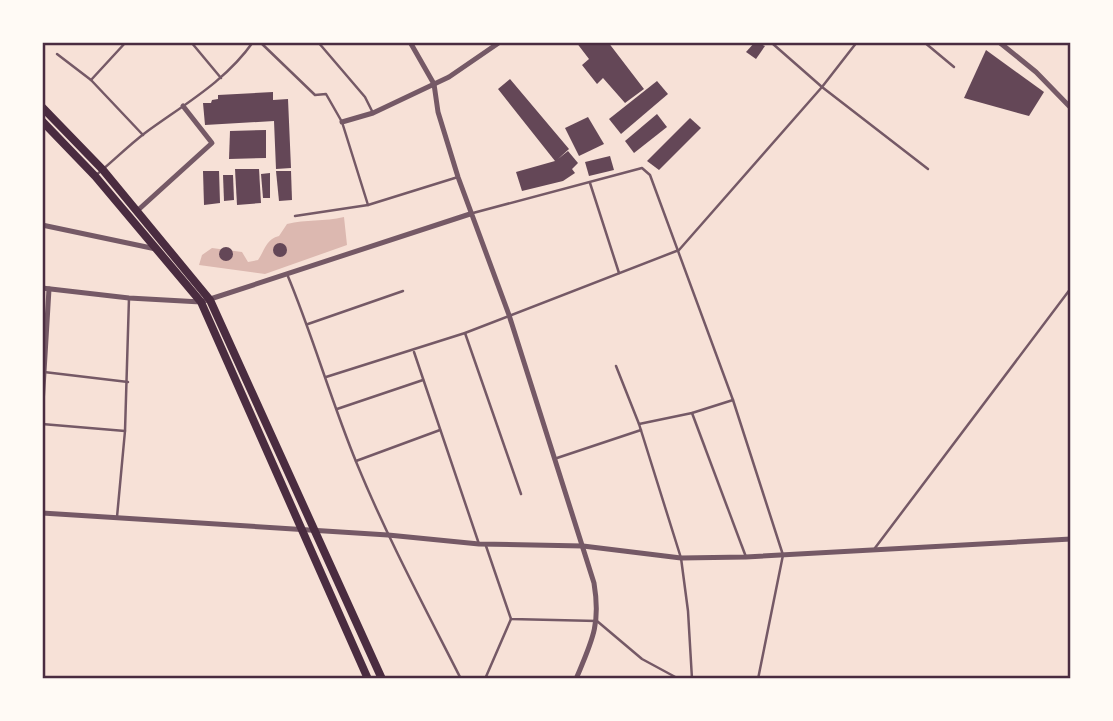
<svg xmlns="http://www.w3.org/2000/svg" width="1113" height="721" viewBox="0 0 1113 721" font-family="Lato,sans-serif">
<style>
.water{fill:#dcb8b0}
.building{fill:#644757}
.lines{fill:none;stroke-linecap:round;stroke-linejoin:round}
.service{stroke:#755966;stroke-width:2.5}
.minor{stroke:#755966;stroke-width:5}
.primary{stroke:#4a2c40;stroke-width:8}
.neatline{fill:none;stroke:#4a2c40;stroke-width:2.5}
</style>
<rect width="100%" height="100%" fill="#f7e1d7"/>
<!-- water -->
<path class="water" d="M344 217 347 245 265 274 199 265 202 255 212 248 242 252 248 262 258 260C265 250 266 239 279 236L287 224C306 219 324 222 344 217Z"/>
<!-- building -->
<g class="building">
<path d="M576 42H608L644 89 625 103 603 78 597 84 582 65 589 59Z"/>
<path d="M755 42 765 46 756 59 746 52Z"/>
<path d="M986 50 1044 92 1029 116 964 98Z"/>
<path d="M510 79 569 149 558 159 568 151 578 163 572 169 575 173 563 181 522 191 516 172 555 161 498 89Z"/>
<path d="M657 81 668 94 621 134 609 119Z"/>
<path d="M273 92V100L288 99 291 168 276 169 274 121 205 125 203 103H211L212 100 218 99V95Z"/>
<path d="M657 114 667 127 634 153 625 141Z"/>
<path d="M588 117 604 144 579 156 565 128Z"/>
<path d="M690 118 701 128 659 170 647 161Z"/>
<path d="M266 130V158L229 159 230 131Z"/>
<path d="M610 156 614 170 589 176 585 162Z"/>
<path d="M235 169H259L261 203 237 205Z"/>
<path d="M203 171H219L220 203 204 205Z"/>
<path d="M276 171H291L292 200 279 201Z"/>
<path d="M270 173V198H263L261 174Z"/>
<path d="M223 175H233L234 200 224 201Z"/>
<circle cx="280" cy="250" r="7"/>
<circle cx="226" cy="254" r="7"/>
</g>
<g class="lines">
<!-- service -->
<g class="service">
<path d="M191 42 221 78"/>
<path d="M260 42 315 95 326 94 342 122 368 205"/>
<path d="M318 42 365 97 373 113"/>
<path d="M924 42 954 67"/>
<path d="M773 44 822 87 928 169"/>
<path d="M57 54 91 80 143 135"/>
<path d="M91 80 126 42"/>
<path d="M95 176C112 162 128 146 145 133 183 105 225 82 253 42"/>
<path d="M590 183 619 273"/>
<path d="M473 213 642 168 650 175 733 400 783 555 758 679"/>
<path d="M295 216 368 205 458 177"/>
<path d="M287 274C313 336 331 401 357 464 387 537 425 608 461 679"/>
<path d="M308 324 403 291"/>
<path d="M465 333 521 494"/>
<path d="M414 352 479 544"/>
<path d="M616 366 639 424 681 558 688 611 692 679"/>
<path d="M44 372 128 382"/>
<path d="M326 377 465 333 679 250 822 87 857 42"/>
<path d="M337 409 423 380"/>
<path d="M692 413 746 557"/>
<path d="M42 424 125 431"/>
<path d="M639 424 692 413 733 400"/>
<path d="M554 459 641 430"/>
<path d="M356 461 440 430"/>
<path d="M117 517 125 431 129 298"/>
<path d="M486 546 511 619 597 621 642 659 679 679"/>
<path d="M875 548 1071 288"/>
<path d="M485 679 511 619"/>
</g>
<!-- minor -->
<g class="minor">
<path d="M410 42 434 84 438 112 458 177 509 315 594 583C601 625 592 641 576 679"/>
<path d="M999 42 1036 72 1071 108"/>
<path d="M342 122 373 113 449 77 500 42"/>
<path d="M137 211 212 143 183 106"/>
<path d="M42 225 156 249"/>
<path d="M42 288 129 298 201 302 470 214"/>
<path d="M42 405 49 289"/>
<path d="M42 513 388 535 479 544 583 546 681 558 746 557 1071 539"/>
</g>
<!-- primary -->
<g class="primary">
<path d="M42 107 103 170 210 300 382 679"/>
<path d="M42 121 95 176 201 302 368 679"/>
</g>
</g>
<!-- border -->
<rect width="1113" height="721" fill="none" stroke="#fffaf5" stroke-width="88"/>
<rect x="44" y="44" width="1025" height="633" class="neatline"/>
</svg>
